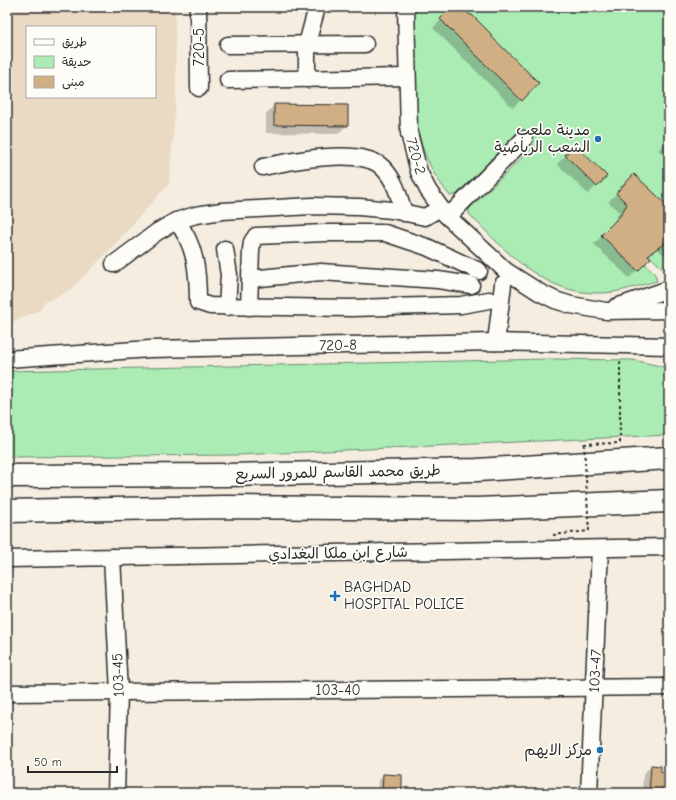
<svg xmlns="http://www.w3.org/2000/svg" width="676" height="800" viewBox="0 0 676 800" font-family="'Comic Neue','Playpen Sans Arabic',sans-serif">
<style>
.built{fill:#eadac4;fill-rule:evenodd}
.green{fill:#abecb4;stroke:#6b8c70}
.shadow{fill:#0003}
.building{fill:#d1af84;stroke:#2b2b2b}
.lines{fill:none;stroke-linecap:round;stroke-linejoin:round}
.minor-casing{stroke:#2b2b2b;stroke-width:19}
.highway-casing{stroke:#2b2b2b;stroke-width:25}
.path{stroke:#2b2b2b;stroke-width:2;stroke-dasharray:3 3;stroke-linecap:butt}
.minor{stroke:#fdfcf7;stroke-width:16}
.highway{stroke:#fdfcf7;stroke-width:22}
.path-bridge{stroke:#2b2b2b;stroke-width:2;stroke-dasharray:3 3;stroke-linecap:butt}
.poi-dot{fill:#1f6fb2;stroke:#fdfcf7;stroke-width:1.5}
.labels{text-anchor:middle;stroke-width:3.5;stroke-linejoin:round;paint-order:stroke}
.street-label{font-size:15px;fill:#2b2b2b;stroke:#fdfcf7}
.poi-label{font-size:15px;fill:#2b2b2b;stroke:#fdfcf7;text-anchor:end}
</style>
<rect width="100%" height="100%" fill="#f4ede0"/>
<filter id="ink" filterUnits="userSpaceOnUse"><feTurbulence type="fractalNoise" baseFrequency=".025" numOctaves="2"/><feDisplacementMap in="SourceGraphic" scale="8" xChannelSelector="R" yChannelSelector="G"/><feConvolveMatrix kernelMatrix="1 2 1 2 8 2 1 2 1" color-interpolation-filters="sRGB"/></filter>
<g filter="url(#ink)">
<!-- built -->
<path class="built" d="M7 7H175L176 99 169 184 105 255 72 288 59 296 44 302 40 310 7 324ZM27 27H155V97H27Z"/>
<!-- green -->
<g class="green">
<path d="M412 7H669V267H661L614 222 601 235 638 271 645 264 654 272 657 281C639 285 620 293 601 293 543 295 506 251 469 214V209L534 146 519 131 457 194 450 196C440 183 431 170 425 154 409 112 413 52 412 7Z"/>
<path d="M550 359 633 360 669 368V435L238 455 7 457V371Z"/>
</g>
<!-- shadow -->
<g class="shadow">
<path d="M454 7H460L538 83 513 108 433 28Z"/>
<path d="M274 105 347 125 338 134 266 133V114Z"/>
<path d="M669 139V160L658 150Z"/>
<path d="M575 146 606 176 588 194 557 164Z"/>
<path d="M634 175 669 209V259L657 249 648 256 650 258 629 278 594 244 612 225 619 212 608 202Z"/>
<path d="M651 766 659 773H669L668 793H642L643 774Z"/>
<path d="M383 775 401 793H377L378 781Z"/>
</g>
<!-- building -->
<g class="building">
<path d="M452 7H462L470 15H472L492 35 491 36 539 83 522 101 440 19Z"/>
<path d="M274 104 348 105V126L274 125Z"/>
<path d="M575 145 607 176 597 187 565 155Z"/>
<path d="M634 174 669 207V240L648 255 651 258 638 271 601 235 620 216 627 204 616 193Z"/>
<path d="M651 765 661 766V772H669V793H649Z"/>
<path d="M383 774 402 775V793H382Z"/>
</g>
<g class="lines">
<!-- minor casing -->
<g class="minor-casing">
<g id="minor">
<path d="M198 7 199 88"/>
<path d="M406 7 409 133 419 172 428 190 445 214 506 271 539 292 555 300 571 305 606 311 669 310"/>
<path d="M228 45 365 44"/>
<path d="M307 79V44L317 7"/>
<path d="M228 80 407 77"/>
<path d="M263 167C290 161 361 147 382 167 395 179 399 196 404 213"/>
<path d="M448 217 524 139"/>
<path d="M176 221C196 244 198 273 198 302L210 306 351 308 461 305 489 300"/>
<path d="M225 249 229 275 227 307"/>
<path d="M114 264 157 232 176 221 196 215 222 211 312 206 359 207 392 210 425 217 440 208"/>
<path d="M250 279 321 272 438 280 471 285"/>
<path d="M249 307 251 250 252 242 256 236 325 233H385L427 247 479 271"/>
<path d="M616 307 669 289"/>
<path d="M496 342 503 284"/>
<path d="M7 359 150 349 496 342 669 346"/>
<path d="M112 557 119 692 116 793"/>
<path d="M7 559 669 547"/>
<path d="M7 693 669 687"/>
<path d="M589 793 600 549"/>
</g>
</g>
<!-- highway casing -->
<g class="highway-casing">
<g id="highway">
<path d="M7 476 227 475 477 470 669 458"/>
<path d="M7 511 224 507 477 509 669 501"/>
</g>
</g>
<!-- path -->
<g class="path">
<path d="M584 444 620 443V359"/>
<path d="M553 535 589 531"/>
</g>
<!-- minor -->
<use href="#minor" class="minor"/>
<!-- highway -->
<use href="#highway" class="highway"/>
<!-- path-bridge -->
<path class="path-bridge" d="M584 444 589 531"/>
</g>
</g>
<!-- markers -->
<g class="poi-dot">
<circle cx="598" cy="139" r="4"/>
<path d="M333 590h4v4h4v4h-4v4h-4v-4h-4v-4h4z"/>
<circle cx="600" cy="750" r="4"/>
</g>
<g class="labels">
<!-- street labels -->
<g class="street-label">
<text transform="translate(199 47) rotate(-90)" y="5">720-5</text>
<text transform="translate(416 156) rotate(74)" y="5">720-2</text>
<text transform="translate(338 345) rotate(-1)" y="5">720-8</text>
<text transform="translate(338 472) rotate(-1)" y="5">طريق محمد القاسم للمرور السريع</text>
<text transform="translate(338 553) rotate(-1)" y="5">شارع ابن ملكا البغدادي</text>
<text transform="translate(595 671) rotate(-87)" y="5">103-47</text>
<text transform="translate(118 675) rotate(-92)" y="5">103-45</text>
<text x="338" y="695">103-40</text>
</g>
<!-- poi labels -->
<g class="poi-label">
<text x="590" y="135">مدينة ملعب<tspan x="590" dy="17">الشعب الرياضية</tspan></text>
<text x="344" y="592" text-anchor="start">BAGHDAD<tspan x="344" dy="17">HOSPITAL POLICE</tspan></text>
<text x="592" y="755">مركز الايهم</text>
</g>
</g>
<!-- margin -->
<rect width="676" height="800" fill="none" stroke="#fdfcf7" stroke-width="24"/>
<rect x="12" y="12" width="652" height="776" fill="none" stroke="#2b2b2b" stroke-width="1.5" filter="url(#ink)"/>
<!-- legend -->
<rect x="26" y="26" width="130" height="72" fill="#fdfcf7" stroke="#a9a8a5"/>
<rect x="34" y="39" width="20" height="6" fill="#fdfcf7" stroke="#a9a8a5"/>
<text x="62" y="46" font-size="12" fill="#2b2b2b">طريق</text>
<rect x="34" y="56" width="20" height="12" fill="#abecb4" stroke="#a9a8a5"/>
<text x="62" y="66" font-size="12" fill="#2b2b2b">حديقة</text>
<rect x="34" y="76" width="20" height="12" fill="#d1af84" stroke="#a9a8a5"/>
<text x="62" y="86" font-size="12" fill="#2b2b2b">مبنى</text>
<!-- scale -->
<path d="M28 766v6h89v-6" fill="none" stroke="#2b2b2b" stroke-width="2"/>
<text x="34" y="766" font-size="12" fill="#2b2b2b" stroke="#fdfcf7" stroke-width="3" paint-order="stroke">50 m</text>
</svg>
